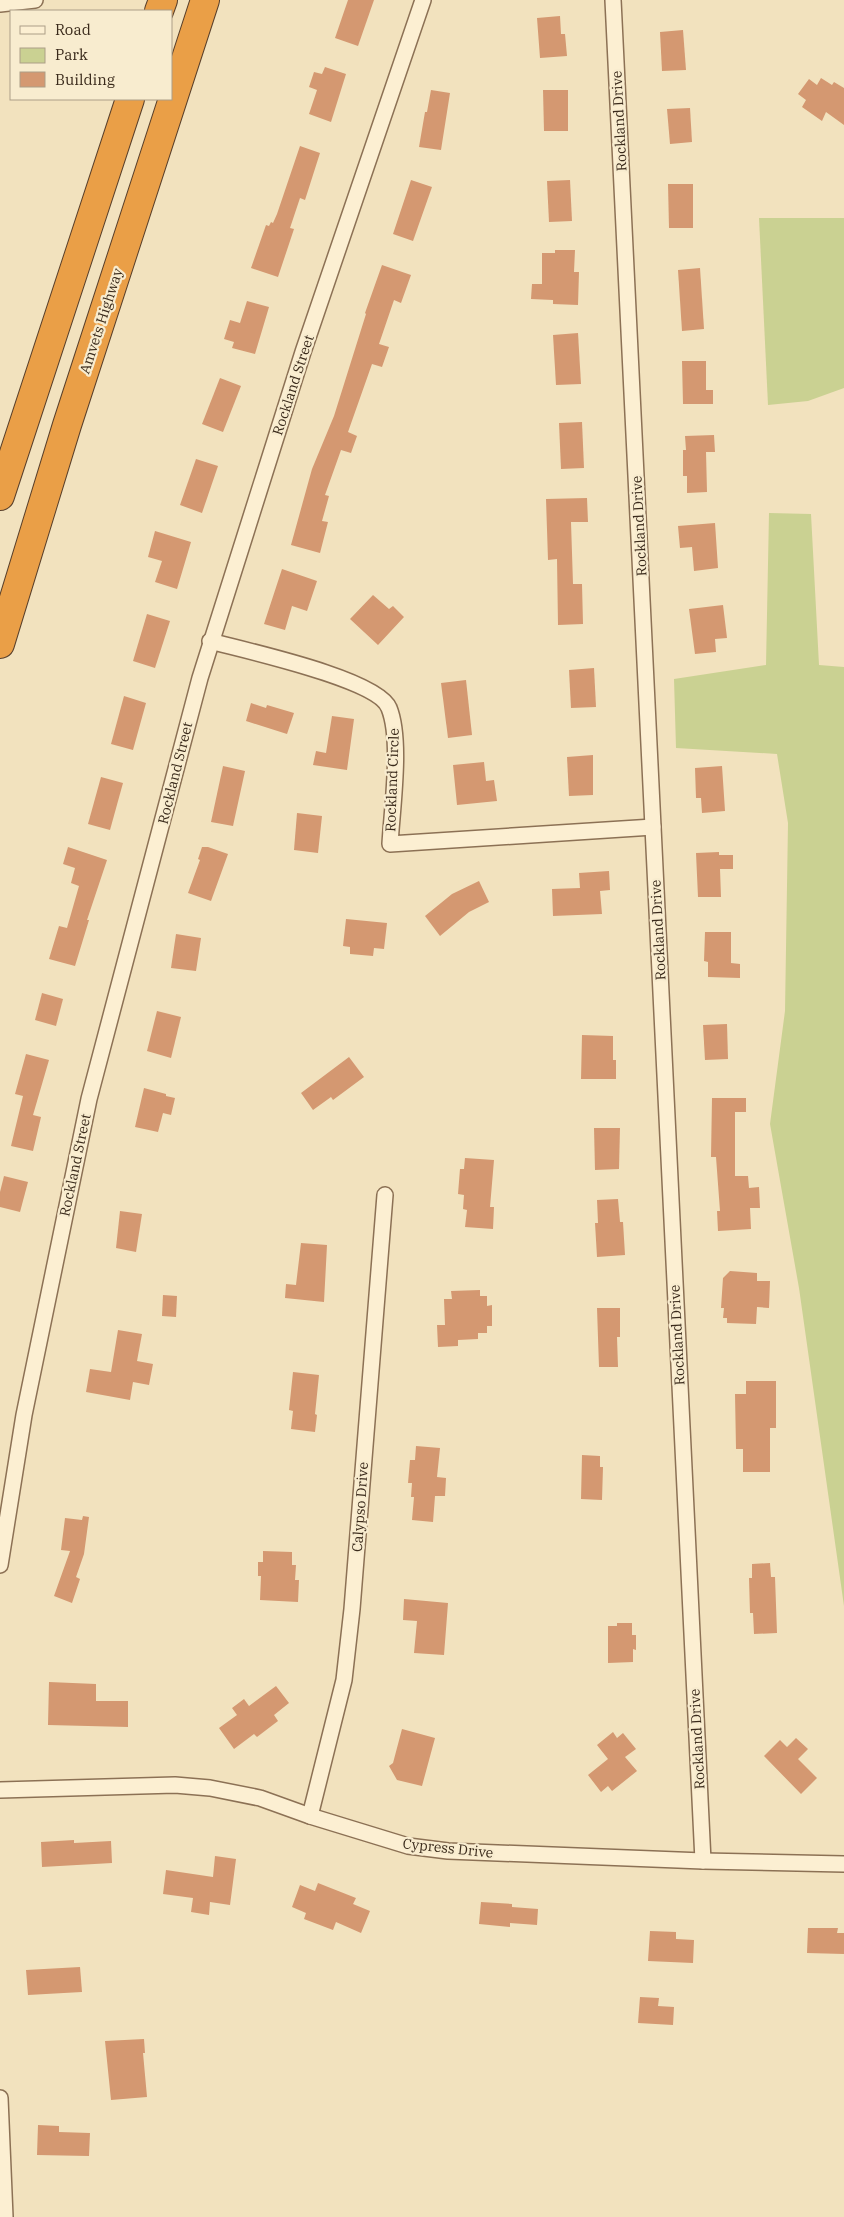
<svg xmlns="http://www.w3.org/2000/svg" width="844" height="2217" viewBox="0 0 844 2217" font-family="'IBM Plex Serif',serif">
<style>
.green{fill:#cad192}
.building{fill:#d49871}
.lines{fill:none;stroke-linecap:round;stroke-linejoin:round}
.street-casing{stroke:#8c7155;stroke-width:18}
.highway-casing{stroke:#593f2a;stroke-width:30}
.street{stroke:#fcefd2;stroke-width:15}
.highway{stroke:#ea9f47;stroke-width:28}
.labels{text-anchor:middle;stroke-width:4.5;stroke-linejoin:round;paint-order:stroke}
.street-label{font-size:14px;fill:#3a2a1b;stroke:#f8eccf}
</style>
<rect width="100%" height="100%" fill="#f2e2be"/>
<!-- green -->
<g class="green">
<path d="M759 218H844V388L808 401 768 405Z"/>
<path d="M769 513 811 514 819 665 844 667V1606L799 1288 770 1124 785 1011 788 823 777 754 676 748 674 679 766 665Z"/>
</g>
<!-- building -->
<g class="building">
<path d="M348 0H374L358 46 335 38Z"/>
<path d="M560 16 561 34H565L567 56 540 58 537 18Z"/>
<path d="M683 30 686 70 662 71 660 32Z"/>
<path d="M325 67 346 74 331 122 309 114 317 90 309 87 314 72 322 74Z"/>
<path d="M821 78 832 85 834 82 844 88V125L826 112 822 121 802 107 806 100 798 94 809 79 817 85Z"/>
<path d="M431 90 450 93 441 150 419 147 425 112H427Z"/>
<path d="M543 90H568V131H544Z"/>
<path d="M690 108 692 142 670 144 667 109Z"/>
<path d="M300 146 320 153 305 200 300 198 290 228 294 229 278 277 251 268 266 225 269 226 271 222 273 223 277 214Z"/>
<path d="M411 180 432 187 413 241 393 234Z"/>
<path d="M570 180 572 221 549 222 547 181Z"/>
<path d="M668 184H693V228H669Z"/>
<path d="M555 250H575L574 272H579L578 305 553 304V300L531 299 532 284H542V253H555Z"/>
<path d="M382 265 411 275 401 303 394 300 379 344 389 347 382 367 372 364 348 432 357 436 351 453 341 450 325 495 329 496 322 521 328 522 320 553 291 545 312 469 334 416 366 314 365 313Z"/>
<path d="M700 268 704 329 682 331 678 270Z"/>
<path d="M247 301 269 307 255 354 232 348 234 342 224 339 230 320 240 323Z"/>
<path d="M578 333 581 384 556 385 553 335Z"/>
<path d="M682 361H706V390H713V404H683Z"/>
<path d="M220 378 241 386 223 432 202 424Z"/>
<path d="M582 422 584 468 561 469 559 423Z"/>
<path d="M714 435 715 452H706L707 492 687 493V476H683V450H686L685 436Z"/>
<path d="M196 459 218 466 202 513 180 505Z"/>
<path d="M587 498 588 522H571L573 584H582L583 624 558 625 557 559 548 560 546 499Z"/>
<path d="M715 523 718 568 694 571 692 547 680 548 678 526Z"/>
<path d="M155 531 191 542 177 589 155 582 162 561 148 557Z"/>
<path d="M282 569 317 581 307 611 292 606 285 630 264 624Z"/>
<path d="M373 595 389 609 393 606 404 617 378 645 350 619Z"/>
<path d="M723 605 727 638 715 639 716 652 695 654 689 609Z"/>
<path d="M147 614 170 621 155 668 133 661Z"/>
<path d="M594 668 596 707 571 708 569 670Z"/>
<path d="M466 680 472 735 448 738 441 683Z"/>
<path d="M124 696 146 703 133 750 111 744Z"/>
<path d="M251 703 266 708 267 705 294 713 287 734 246 721Z"/>
<path d="M332 716 354 719 347 770 313 765 316 751 326 753Z"/>
<path d="M593 755V795L569 796 567 757Z"/>
<path d="M484 762 486 781 494 780 497 801 457 805 453 765Z"/>
<path d="M223 766 245 771 233 826 211 822Z"/>
<path d="M722 766 725 811 702 813 701 798H696L695 768Z"/>
<path d="M101 777 123 783 110 830 88 824Z"/>
<path d="M297 813 322 816 318 853 294 850Z"/>
<path d="M68 847 107 860 87 920H89L75 966 49 959 59 926 67 928 79 886 71 883 75 868 63 864Z"/>
<path d="M202 847H208L228 854 211 901 188 893 200 860 198 859Z"/>
<path d="M719 852V855H733V869H720L721 897H698L696 853Z"/>
<path d="M609 871 610 890 600 891 602 914 553 916 552 889 580 888 579 873Z"/>
<path d="M479 881 489 902 469 912 440 936 425 916 452 894Z"/>
<path d="M346 919 387 923 384 949 374 948 373 956 350 954V947L343 946Z"/>
<path d="M705 932H731V963L740 964V978L708 977V962L704 961Z"/>
<path d="M176 934 201 938 196 971 171 968Z"/>
<path d="M42 993 63 999 56 1026 35 1020Z"/>
<path d="M157 1011 181 1017 171 1058 147 1051Z"/>
<path d="M727 1024 728 1059 705 1060 703 1025Z"/>
<path d="M582 1035 613 1036V1060H616V1079H581Z"/>
<path d="M26 1054 49 1060 33 1115 41 1117 33 1151 11 1146 23 1096 15 1094Z"/>
<path d="M349 1057 364 1077 333 1100 331 1097 313 1110 301 1093Z"/>
<path d="M144 1088 166 1094V1096L175 1098 171 1115 163 1113 158 1132 135 1127Z"/>
<path d="M712 1098H746V1112H735V1176H748L749 1188 759 1187 760 1208H750L751 1229 718 1231 717 1211H720L716 1157H711Z"/>
<path d="M594 1128H620L619 1169 595 1170Z"/>
<path d="M465 1158 494 1160 490 1207H494L493 1229 465 1227 467 1210 463 1209 464 1195 458 1194 460 1169H464Z"/>
<path d="M4 1176 28 1182 20 1212 0 1207V1192Z"/>
<path d="M618 1199 620 1222H623L625 1255 597 1257 595 1223H598L597 1200Z"/>
<path d="M120 1211 142 1214 136 1252 116 1248Z"/>
<path d="M301 1243 327 1245 324 1302 285 1298 286 1284 296 1285Z"/>
<path d="M730 1271 757 1273V1281H770L769 1308 757 1307 756 1324 727 1323V1318H723L724 1308H721L723 1278Z"/>
<path d="M480 1290V1296H487V1306L492 1305V1326H487V1333H478V1339L458 1340V1346L438 1347 437 1325H445L444 1299H452L451 1291Z"/>
<path d="M163 1295 177 1296 176 1317 162 1316Z"/>
<path d="M597 1308H620V1337H617L618 1367H599Z"/>
<path d="M118 1330 142 1334 137 1361 153 1364 149 1385 133 1382 130 1400 86 1392 90 1369 111 1372Z"/>
<path d="M293 1372 319 1375 315 1414 317 1415 315 1432 291 1429 293 1411 289 1410Z"/>
<path d="M746 1381H776V1428H770V1472H743V1449H736L735 1394H746Z"/>
<path d="M416 1446 440 1448 437 1477 446 1478 445 1496H435L433 1522 412 1520 414 1497H411L412 1483H408L410 1460H415Z"/>
<path d="M582 1455 600 1456V1467H603L602 1500 581 1499Z"/>
<path d="M83 1516 89 1517 84 1554 76 1577 80 1579 72 1603 54 1596 70 1551 61 1550 65 1518 82 1520Z"/>
<path d="M263 1551 292 1552V1565H296L295 1580H299L298 1602 260 1600 261 1576H258V1562H263Z"/>
<path d="M770 1563 771 1577H775L777 1633 754 1634 753 1613H750L749 1578H752V1564Z"/>
<path d="M404 1599 448 1603 444 1655 414 1653 417 1621 403 1620Z"/>
<path d="M617 1623H632V1635H636V1650L633 1649V1662L608 1663V1626H617Z"/>
<path d="M49 1682 96 1684V1701H128V1727L48 1725Z"/>
<path d="M276 1686 289 1703 274 1715 278 1721 257 1737 254 1734 234 1749 219 1728 237 1715 232 1708 244 1699 249 1706Z"/>
<path d="M402 1729 435 1738 422 1786 397 1780 389 1766 393 1763Z"/>
<path d="M613 1732 617 1738 623 1733 636 1749 625 1757 637 1771 612 1791 608 1786 601 1792 588 1775 608 1759 597 1745Z"/>
<path d="M796 1738 808 1749 798 1759 817 1778 801 1794 764 1756 780 1740 787 1747Z"/>
<path d="M74 1840V1843L111 1841 112 1863 42 1867 41 1842Z"/>
<path d="M215 1856 236 1859 230 1905 210 1902 209 1915 191 1912 193 1898 163 1894 166 1870 213 1877Z"/>
<path d="M318 1883 356 1898 353 1904 370 1911 361 1933 336 1922 333 1930 304 1919 306 1913 292 1907 300 1885 315 1891Z"/>
<path d="M481 1902 512 1904V1907L538 1909 537 1925 510 1923V1927L479 1924Z"/>
<path d="M808 1928H838L837 1933H844V1954L807 1953Z"/>
<path d="M650 1931 676 1932V1939L694 1940 693 1963 648 1961Z"/>
<path d="M80 1967 82 1992 28 1995 26 1970Z"/>
<path d="M640 1997 659 1998 658 2006 674 2007 673 2025 638 2023Z"/>
<path d="M144 2039 145 2053H143L147 2097 111 2100 105 2041Z"/>
<path d="M38 2125 59 2126V2132L90 2133 89 2156 37 2155Z"/>
</g>
<g class="lines">
<!-- street casing -->
<g class="street-casing">
<g id="street">
<path d="M613 0 703 1861"/>
<path d="M0 4 35 0"/>
<path d="M210 641C243 650 378 679 389 708 402 740 392 808 390 844L653 827"/>
<path d="M0 1565 24 1415 89 1099 200 678 303 352 423 0"/>
<path d="M0 1790 175 1785 210 1788 260 1798 310 1816 408 1846 448 1851 703 1861 844 1864"/>
<path d="M310 1816 344 1680 352 1609 385 1195"/>
<path d="M0 2098 5 2217"/>
</g>
</g>
<!-- highway casing -->
<g class="highway-casing">
<g id="highway">
<path d="M159 11 163 0"/>
<path d="M0 496 130 99"/>
<path d="M0 644 67 425 205 0"/>
</g>
</g>
<!-- street -->
<use href="#street" class="street"/>
<!-- highway -->
<use href="#highway" class="highway"/>
</g>
<g class="labels">
<!-- street labels -->
<g class="street-label">
<text transform="translate(619 121) rotate(-93)" y="5">Rockland Drive</text>
<text transform="translate(101 321) rotate(-72)" y="5">Amvets Highway</text>
<text transform="translate(293 385) rotate(-72)" y="5">Rockland Street</text>
<text transform="translate(639 526) rotate(-93)" y="5">Rockland Drive</text>
<text transform="translate(175 773) rotate(-76)" y="5">Rockland Street</text>
<text transform="translate(392 780) rotate(-88)" y="5">Rockland Circle</text>
<text transform="translate(658 930) rotate(-93)" y="5">Rockland Drive</text>
<text transform="translate(75 1165) rotate(-78)" y="5">Rockland Street</text>
<text transform="translate(677 1335) rotate(-93)" y="5">Rockland Drive</text>
<text transform="translate(360 1507) rotate(-86)" y="5">Calypso Drive</text>
<text transform="translate(697 1739) rotate(-93)" y="5">Rockland Drive</text>
<text transform="translate(448 1848) rotate(6)" y="5">Cypress Drive</text>
</g>
</g>
<!-- legend -->
<rect x="10" y="10" width="162" height="90" fill="#f8eccf" stroke="#ac9e87"/>
<rect x="20" y="26" width="25" height="8" fill="#fcefd2" stroke="#ac9e87"/>
<text x="55" y="35" font-size="15" fill="#3a2a1b">Road</text>
<rect x="20" y="48" width="25" height="15" fill="#cad192" stroke="#ac9e87"/>
<text x="55" y="60" font-size="15" fill="#3a2a1b">Park</text>
<rect x="20" y="72" width="25" height="15" fill="#d49871" stroke="#ac9e87"/>
<text x="55" y="85" font-size="15" fill="#3a2a1b">Building</text>
</svg>
